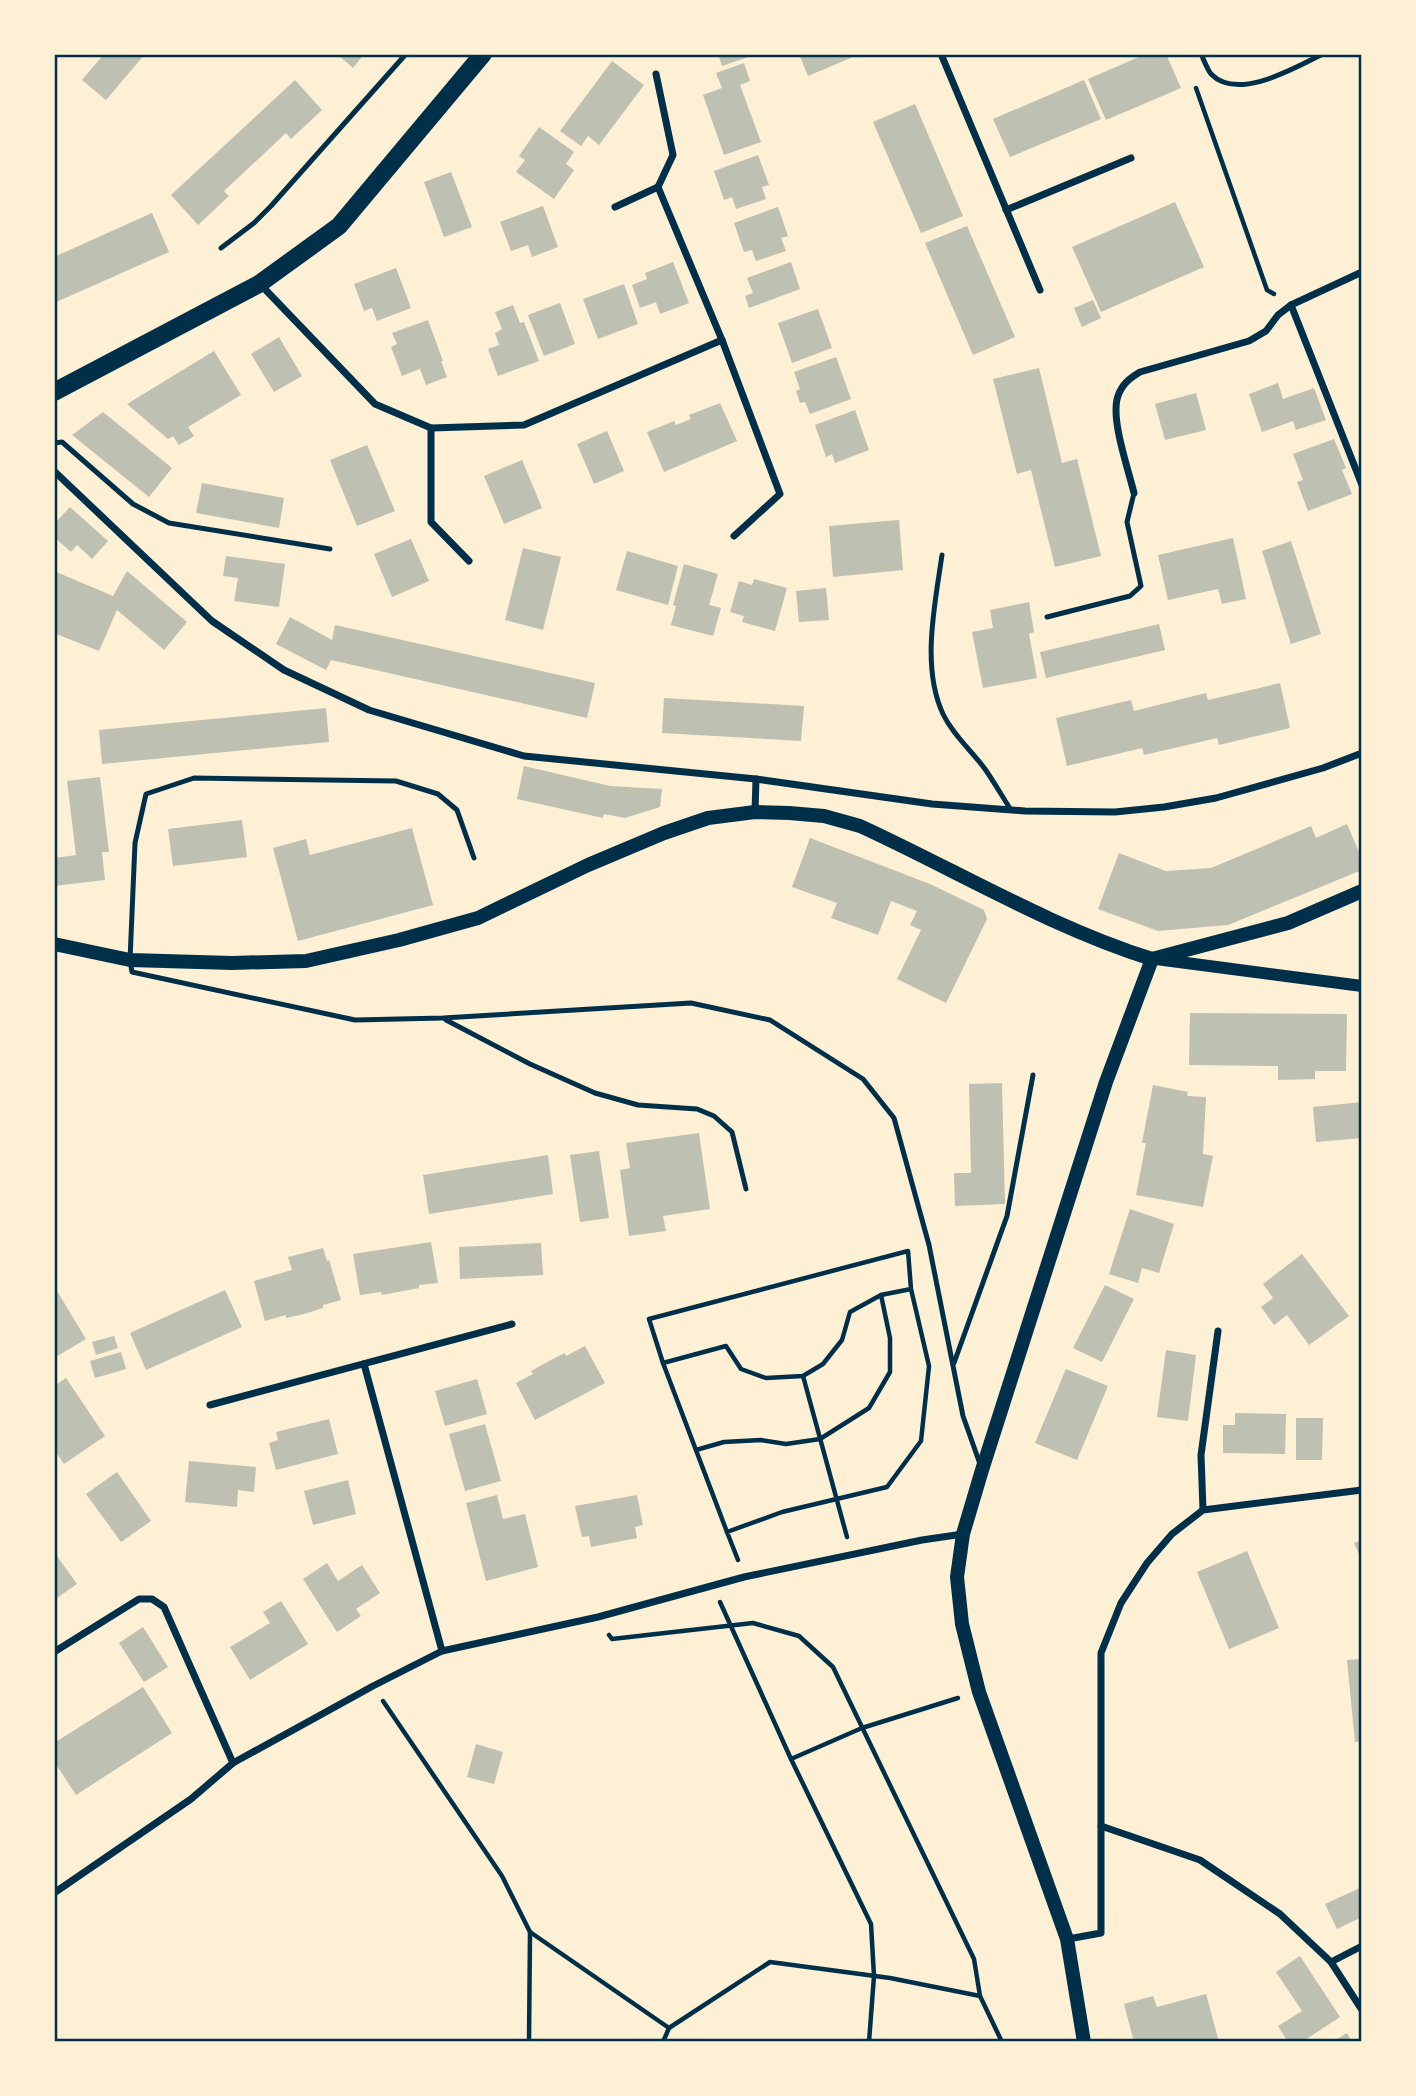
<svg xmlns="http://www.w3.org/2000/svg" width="1416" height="2096" viewBox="0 0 1416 2096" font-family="'Libre Baskerville',serif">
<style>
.building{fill:#bec0b2}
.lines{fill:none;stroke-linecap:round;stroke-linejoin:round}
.path{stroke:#003049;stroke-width:4.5}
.service{stroke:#003049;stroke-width:5}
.minor{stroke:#003049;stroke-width:7}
.tertiary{stroke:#003049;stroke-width:12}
.secondary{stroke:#003049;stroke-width:14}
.primary{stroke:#003049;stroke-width:18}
.neatline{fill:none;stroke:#003049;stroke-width:2.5}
</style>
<rect width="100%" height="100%" fill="#fdf0d5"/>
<!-- building -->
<g class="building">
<path d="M104 54H145L106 100 82 80Z"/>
<path d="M337 54H364L353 68Z"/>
<path d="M718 54H754V55L722 66Z"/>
<path d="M799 54H860L808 76Z"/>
<path d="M1146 54H1166L1181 88 1106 120 1088 79Z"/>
<path d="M612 61 644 85 599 145 588 136 581 146 560 131Z"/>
<path d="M744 63 750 81 740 85 761 142 724 155 703 95 722 88 716 73Z"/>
<path d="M295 80 322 110 291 139 286 133 224 191 229 196 198 225 171 195Z"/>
<path d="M1084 80 1101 119 1010 157 993 119Z"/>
<path d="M915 104 963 216 921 233 873 122Z"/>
<path d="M539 127 574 152 566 164 574 170 554 199 516 172 525 160 519 156Z"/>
<path d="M758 155 769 185 762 187 766 199 736 209 732 197 724 200 714 171Z"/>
<path d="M451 172 472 227 444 237 424 182Z"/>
<path d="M1175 202 1204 267 1101 312 1072 247Z"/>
<path d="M543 206 558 247 532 257 528 245 511 251 500 222Z"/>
<path d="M778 207 788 236 781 238 786 251 756 261 752 250 744 252 734 223Z"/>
<path d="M152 213 169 252 54 303V257Z"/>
<path d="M967 226 1015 337 973 355 925 243Z"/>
<path d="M673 262 689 303 660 314 656 302 640 308 632 285 647 279 645 273Z"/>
<path d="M791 262 800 289 749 308 745 296 753 293 747 278Z"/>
<path d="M396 268 411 308 377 321 372 308 364 311 354 284Z"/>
<path d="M624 284 638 324 598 339 583 299Z"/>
<path d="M1093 300 1101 318 1082 327 1074 308Z"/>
<path d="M560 303 575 344 544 356 528 315Z"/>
<path d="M513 305 520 323 524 322 539 361 498 376 488 349 499 345 495 333 502 329 495 312Z"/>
<path d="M818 309 832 348 792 363 778 323Z"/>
<path d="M428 320 443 361H441L447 377 426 385 420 369 402 376 391 347 397 344 392 333Z"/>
<path d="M279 337 302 376 274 392 251 354Z"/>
<path d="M214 351 241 395 188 427 194 436 179 445 173 436 168 439 127 404Z"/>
<path d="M836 357 851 399 810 414 805 402 800 403 796 391 800 389 794 372Z"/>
<path d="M1039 368 1062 463 1077 459 1101 556 1055 567 1031 470 1017 474 993 379Z"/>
<path d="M1278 383 1283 399 1314 388 1326 420 1296 430 1293 421 1262 432 1249 394Z"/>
<path d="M1196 393 1206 430 1165 440 1155 404Z"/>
<path d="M720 403 737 441 664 472 647 432 674 421 676 425 691 419 689 415Z"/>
<path d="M855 410 869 450 835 463 832 454 826 457 815 425Z"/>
<path d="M103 412 172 468 149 497 72 435Z"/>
<path d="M607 431 624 471 594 484 577 444Z"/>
<path d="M1334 439 1346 468 1342 470 1352 494 1308 511 1297 482 1303 480 1293 454Z"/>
<path d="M367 445 395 511 357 526 330 460Z"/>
<path d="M522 460 542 508 504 524 484 476Z"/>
<path d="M202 483 284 498 279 528 196 513Z"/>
<path d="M70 507 108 541 92 559 77 545 71 552 54 537V524Z"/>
<path d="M899 520 903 570 833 577 829 526Z"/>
<path d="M1233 538 1246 599 1222 604 1218 589 1168 600 1158 555Z"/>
<path d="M411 539 429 581 392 597 374 554Z"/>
<path d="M1291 541 1321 634 1291 644 1262 551Z"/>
<path d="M523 548 561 557 543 630 505 620Z"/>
<path d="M627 551 678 566 668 605 616 590Z"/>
<path d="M226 556 285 564 279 607 234 601 238 578 223 576Z"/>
<path d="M684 564 718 574 709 605 721 608 713 636 671 625 676 606 673 605Z"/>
<path d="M54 571 113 596 127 571 187 622 164 650 117 610 99 651 54 633Z"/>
<path d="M754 579 787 588 775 631 742 622 744 616 730 612 739 581 752 585Z"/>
<path d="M826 588 829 620 799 622 796 591Z"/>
<path d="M1029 602 1034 632 1029 634 1037 678 983 688 972 632 993 628 990 610Z"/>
<path d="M290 617 332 640 335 625 595 683 587 718 331 660 326 670 276 644Z"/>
<path d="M1159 624 1165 650 1046 678 1040 652Z"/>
<path d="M1280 683 1290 728 1219 745 1217 738 1144 755 1142 748 1067 766 1056 718 1131 700 1134 711 1206 693 1208 700Z"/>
<path d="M664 698 804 706 801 741 662 733Z"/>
<path d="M326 708 329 742 102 764 99 730Z"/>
<path d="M524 766 610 786 662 789 660 807 625 818 604 814 603 818 517 799Z"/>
<path d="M100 777 109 852H102L105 880 54 886V858L76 855 67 781Z"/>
<path d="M242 820 247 857 173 866 168 829Z"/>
<path d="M1347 824 1362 859V870L1228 925 1158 931 1098 909 1119 853 1166 871 1211 868 1311 826 1316 838Z"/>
<path d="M412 828 433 905 298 941 273 848 306 839 310 855Z"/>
<path d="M810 838 930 884 984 910 987 919 946 1003 897 979 921 930 910 925 917 911 891 901 878 935 831 918 837 903 792 887Z"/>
<path d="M1190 1013 1347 1014 1346 1071H1315V1079L1278 1080V1066L1189 1065Z"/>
<path d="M1002 1083 1005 1204 955 1206 954 1173H971L969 1084Z"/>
<path d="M1153 1085 1188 1092 1187 1096 1206 1097 1203 1154 1213 1156 1203 1207 1136 1195 1146 1143H1142Z"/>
<path d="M1362 1102V1138L1316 1142 1313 1107Z"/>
<path d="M699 1133 710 1209 663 1216 666 1231 629 1236 620 1170 630 1168 626 1143Z"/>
<path d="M599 1151 609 1218 580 1222 570 1155Z"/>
<path d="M548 1155 553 1194 429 1214 423 1175Z"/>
<path d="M1130 1209 1174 1224 1159 1273 1142 1268 1138 1283 1109 1274Z"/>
<path d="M431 1242 438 1283 419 1285V1288L382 1295 381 1292 360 1295 353 1254Z"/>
<path d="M541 1243 543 1275 460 1279 459 1247Z"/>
<path d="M323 1248 327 1261 329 1260 341 1300 323 1305V1308L304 1314 286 1318V1315L265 1321 254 1281 292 1270 288 1257Z"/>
<path d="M1302 1254 1349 1316 1309 1345 1287 1315 1274 1325 1261 1307 1273 1298 1263 1284Z"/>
<path d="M1105 1285 1134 1299 1102 1362 1073 1348Z"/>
<path d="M54 1286 86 1339 54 1358Z"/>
<path d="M225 1290 242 1327 146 1370 130 1333Z"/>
<path d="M114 1336 118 1348 96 1355 92 1342Z"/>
<path d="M585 1346 605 1383 535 1420 516 1383 533 1374 531 1371 549 1361 565 1353 566 1356Z"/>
<path d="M1166 1350 1196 1355 1188 1421 1157 1417Z"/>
<path d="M121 1352 126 1369 95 1378 90 1361Z"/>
<path d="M1066 1369 1108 1386 1077 1460 1035 1443Z"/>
<path d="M66 1378 105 1436 64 1464 54 1449V1386Z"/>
<path d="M477 1379 487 1414 445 1426 435 1391Z"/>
<path d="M1235 1413 1286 1414 1285 1454 1223 1453V1425H1235Z"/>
<path d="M1296 1418H1323L1322 1460H1296Z"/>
<path d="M329 1419 338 1454 276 1470 269 1443 278 1440 276 1432Z"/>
<path d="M485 1424 501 1481 465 1491 449 1434Z"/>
<path d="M189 1461 256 1467 254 1492 238 1490 237 1507 185 1502Z"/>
<path d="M117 1472 151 1521 121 1542 86 1494Z"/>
<path d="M348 1480 356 1514 313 1525 304 1491Z"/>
<path d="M497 1495 503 1519 525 1514 538 1567 486 1581 466 1503Z"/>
<path d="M637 1495 643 1525 635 1527 637 1538 591 1547 589 1536 582 1537 575 1506Z"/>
<path d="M1362 1540V1561L1354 1543Z"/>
<path d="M1247 1551 1279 1628 1229 1649 1197 1572Z"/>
<path d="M54 1552 77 1584 54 1600Z"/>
<path d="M327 1563 338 1581 362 1565 380 1593 356 1609 361 1616 337 1632 303 1579Z"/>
<path d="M281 1601 308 1644 250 1680 230 1647 270 1623 263 1612Z"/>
<path d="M143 1627 168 1667 144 1682 119 1643Z"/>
<path d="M1362 1659V1741L1355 1742 1347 1660Z"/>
<path d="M143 1687 172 1733 76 1795 54 1761V1743Z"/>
<path d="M476 1744 503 1752 494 1784 467 1777Z"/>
<path d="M1362 1887V1917L1337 1929 1325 1904Z"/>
<path d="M1300 1956 1340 2017 1302 2042H1288L1278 2026 1302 2011 1276 1972Z"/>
<path d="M1206 1994 1219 2042H1134L1124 2004 1153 1996 1157 2007Z"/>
<path d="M1347 2033 1352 2042H1332Z"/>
</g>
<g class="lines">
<!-- path -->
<g class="path">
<path d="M1196 88 1267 290 1274 294"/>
<path d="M663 1363 727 1532"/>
<path d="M803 1376 847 1537"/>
<path d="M696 1450 724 1442 761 1440 786 1444 820 1439 869 1408 890 1372V1338L881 1295"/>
<path d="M738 1560 727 1532 782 1512 887 1487 921 1441 929 1366 911 1289 908 1251 649 1319 663 1363 726 1346 741 1369 766 1378 803 1376 823 1364 842 1340 850 1312 881 1295 911 1289"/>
<path d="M720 1602 791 1759 871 1924 874 1976 869 2042"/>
<path d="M609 1635 612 1639 753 1623 799 1636 833 1667 974 1959 980 1996 890 1978 770 1962 669 2028 663 2042"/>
<path d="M383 1701 502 1876 530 1932 529 2042"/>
<path d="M791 1759 862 1728 958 1698"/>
<path d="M530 1932 669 2028"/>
<path d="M980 1996 1002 2042"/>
</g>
<!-- service -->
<g class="service">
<path d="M1201 54C1204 60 1207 69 1211 74 1238 102 1296 67 1323 54"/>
<path d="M221 248 254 223 271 206 406 54"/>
<path d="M54 443 62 442 133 504 169 523 330 549"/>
<path d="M942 555C935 604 921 667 943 714 953 735 971 750 985 769 994 782 1002 796 1011 810"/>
<path d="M1047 617 1130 596 1141 586 1127 522 1134 493"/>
<path d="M474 858 457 810 438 794 396 781 194 778 146 794 135 843 130 960 132 972 355 1020 443 1018 691 1003 770 1020 863 1079 894 1118 929 1245 963 1416 980 1464"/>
<path d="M446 1020 530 1064 595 1093 638 1105 697 1109 714 1116 732 1132 746 1189"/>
<path d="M954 1363 1007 1216 1033 1075"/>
</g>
<!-- minor -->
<g class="minor">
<path d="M941 54 1040 290"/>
<path d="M656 74 673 155 658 187 722 340 780 494 734 536"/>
<path d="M615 207 658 187"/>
<path d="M1006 210 1131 158"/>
<path d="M1362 272 1291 305 1362 485"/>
<path d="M260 284 375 404 431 428 524 425 722 340"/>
<path d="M431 428V522L469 561"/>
<path d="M54 471 212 621 284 670 369 710 524 756 756 779 932 804 1025 811 1115 812 1164 807 1216 798 1323 768 1362 753"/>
<path d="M1134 493C1128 468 1110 418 1118 396 1122 384 1130 378 1140 372L1249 341 1266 331 1278 315 1291 305"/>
<path d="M755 812 756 779"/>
<path d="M364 1364 442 1651"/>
<path d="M210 1405 512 1324"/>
<path d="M1203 1510 1201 1455 1218 1331"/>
<path d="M54 1652 139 1599H152L164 1607 233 1763"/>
<path d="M1101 1826V1653L1121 1603 1147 1563 1172 1534 1203 1510 1362 1490"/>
<path d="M54 1893 191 1799 233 1763 373 1686 442 1651 598 1617 744 1577 922 1540 963 1534"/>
<path d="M1068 1939 1101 1933V1826L1200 1860 1280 1914 1331 1962 1362 2010"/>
<path d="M1331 1962 1362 1946"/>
</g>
<!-- tertiary -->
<path class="tertiary" d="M1156 959 1362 986"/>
<!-- secondary -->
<g class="secondary">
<path d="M54 944 130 960 232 963 306 961 399 940 478 918 588 865 664 833 708 818 755 812 789 813 824 816 860 826C956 870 1050 927 1152 959"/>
<path d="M1152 959 1288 923 1362 891"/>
<path d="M1084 2042 1067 1939 979 1692 962 1624 957 1577 963 1534 982 1470 1106 1082 1152 959"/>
</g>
<!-- primary -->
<path class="primary" d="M54 392 259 284 339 226 483 54"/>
</g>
<!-- border -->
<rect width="1416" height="2096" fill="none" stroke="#fdf0d5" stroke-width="112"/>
<rect x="56" y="56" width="1304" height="1984" class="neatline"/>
</svg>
